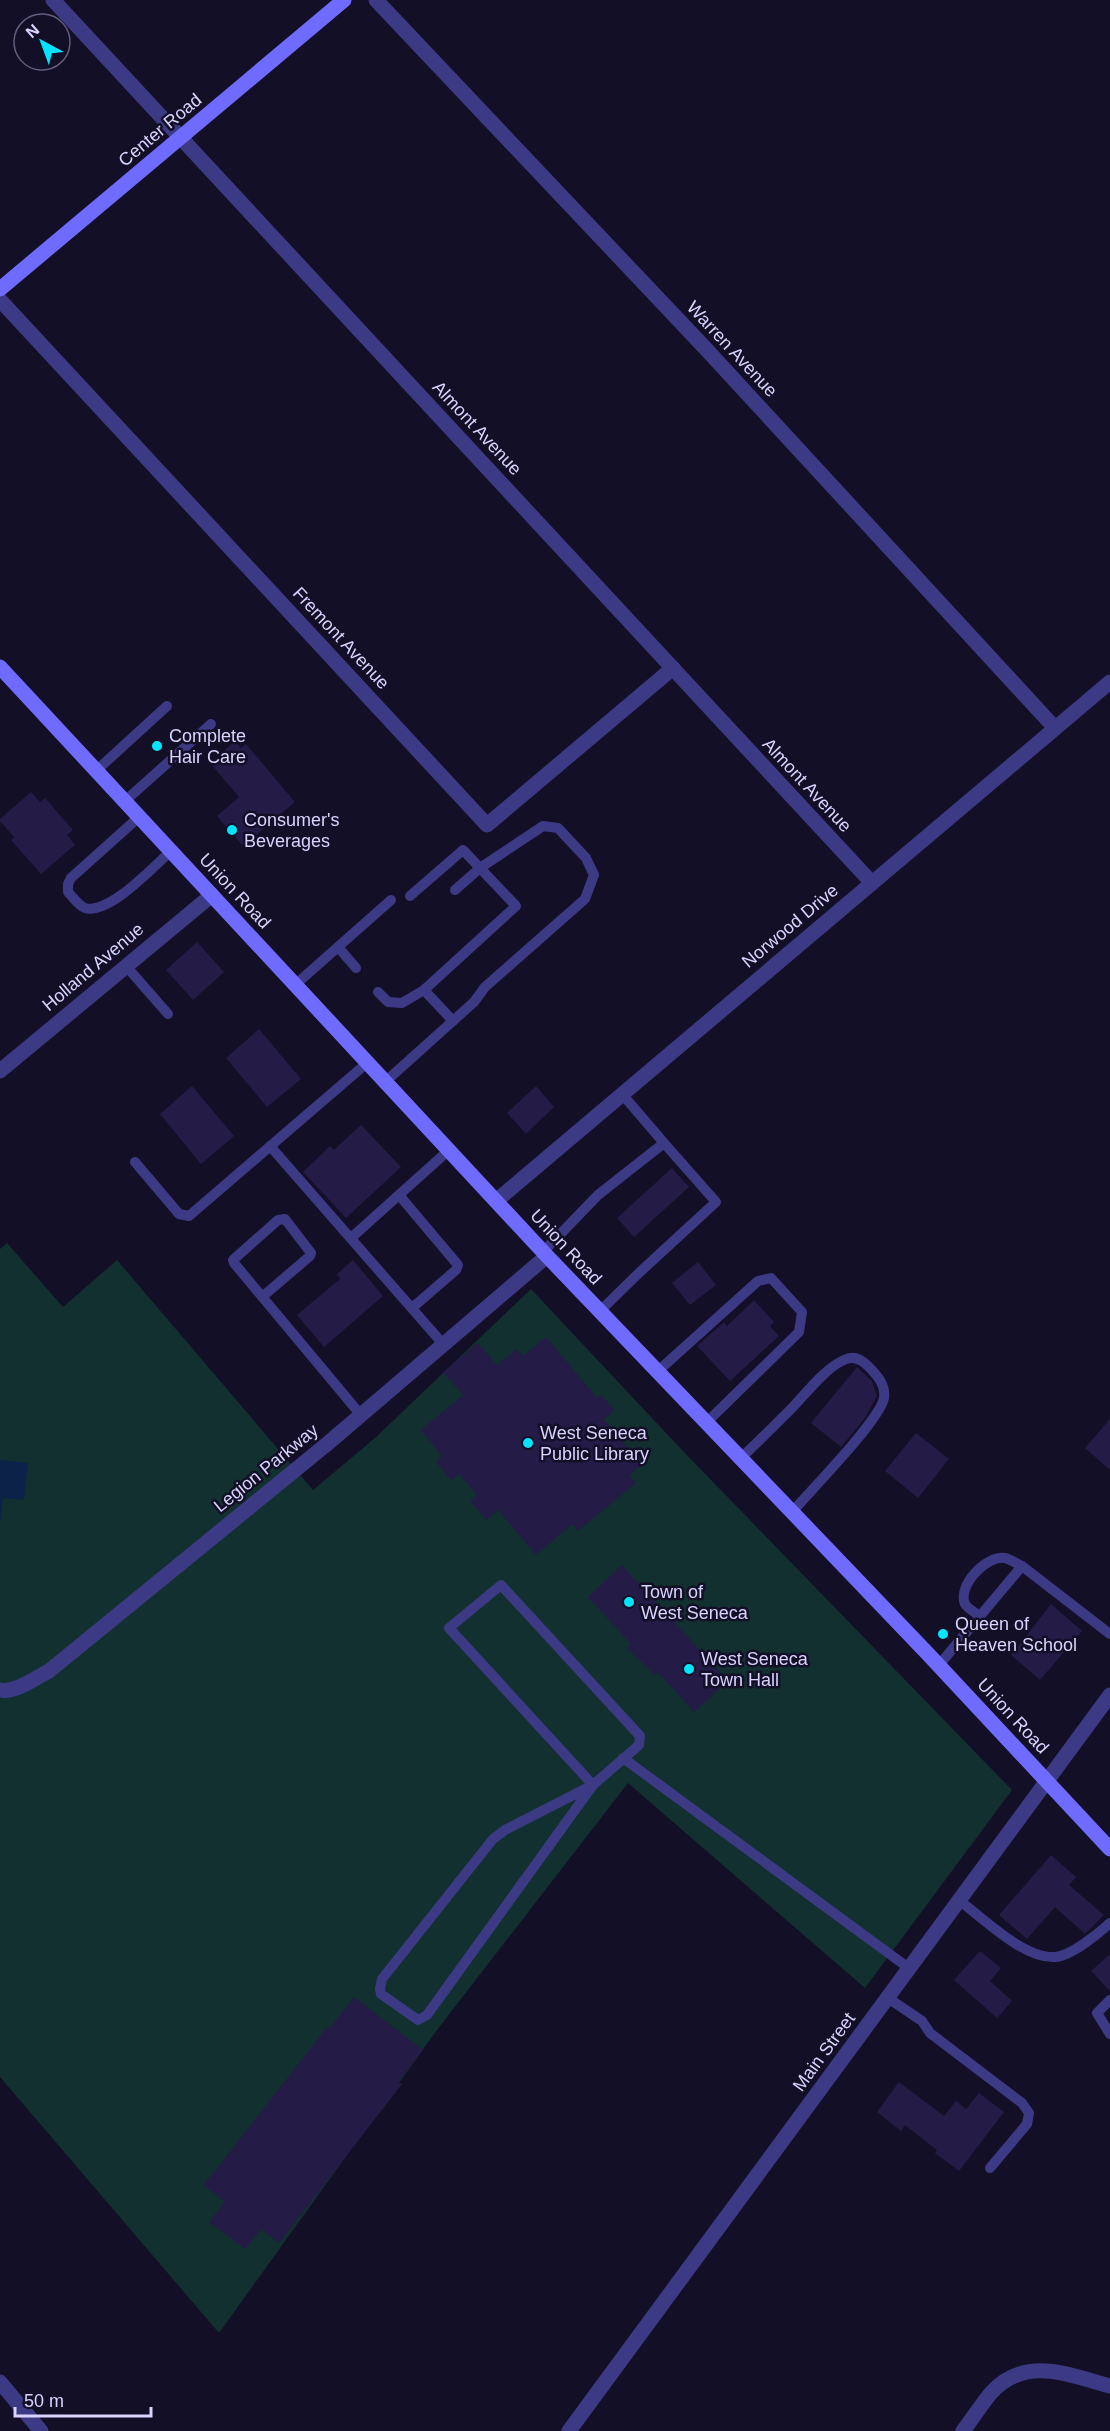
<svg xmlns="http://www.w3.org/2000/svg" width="1110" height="2431" viewBox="0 0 1110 2431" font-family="Arial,sans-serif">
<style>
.green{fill:#12302f}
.water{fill:#0c2248}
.building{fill:#241b47}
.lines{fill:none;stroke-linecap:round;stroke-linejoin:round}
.service{stroke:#3d3a85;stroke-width:10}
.minor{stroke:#3d3a85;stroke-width:15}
.secondary{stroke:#6f6bff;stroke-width:15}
.poi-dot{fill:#00e5ff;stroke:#130f26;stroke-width:2}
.labels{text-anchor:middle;stroke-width:5;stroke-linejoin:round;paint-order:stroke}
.street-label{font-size:18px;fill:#d9d4ff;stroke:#130f26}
.poi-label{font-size:18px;fill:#d9d4ff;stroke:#130f26;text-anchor:start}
</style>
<rect width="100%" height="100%" fill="#130f26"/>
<!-- green -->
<path class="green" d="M7 1243 63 1307 117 1260 313 1490 375 1438 531 1289 681 1449 1012 1790 865 1988 628 1783 437 2030 219 2333 0 2077V1249Z"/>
<!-- water -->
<path class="water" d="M0 1460 28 1463 24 1500 3 1498 0 1524Z"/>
<!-- building -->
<g class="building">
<path d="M235 741 241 748 246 744 295 802 243 846 217 816 239 797 210 763Z"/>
<path d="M31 792 40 802 45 798 73 830 67 835 75 845 41 874 11 840 14 837 0 821V819Z"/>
<path d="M197 942 224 972 193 1000 166 970Z"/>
<path d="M259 1029 301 1079 267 1107 226 1058Z"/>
<path d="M192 1086 234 1136 201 1164 160 1114Z"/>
<path d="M536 1086 554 1107 526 1134 507 1113Z"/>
<path d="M361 1125 401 1167 346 1218 303 1172 330 1146 334 1150Z"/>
<path d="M672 1168 689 1187 634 1237 617 1218Z"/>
<path d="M353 1260 383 1296 324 1347 297 1315 340 1279 337 1274Z"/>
<path d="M698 1262 716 1285 690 1305 672 1283Z"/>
<path d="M754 1300 774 1322 770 1326 779 1336 730 1381 697 1346 724 1322 727 1326Z"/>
<path d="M546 1337 597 1398 601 1395 614 1410 604 1419 642 1465 629 1475 636 1483 578 1531 572 1524 536 1555 498 1510 486 1520 470 1501 477 1495 459 1474 451 1480 436 1462 442 1456 421 1430 463 1395 443 1372 478 1343 497 1365 517 1349 523 1356Z"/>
<path d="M857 1367 872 1381 877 1396 865 1418 841 1447 811 1423Z"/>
<path d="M1110 1419V1470L1085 1448Z"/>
<path d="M916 1433 949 1459 918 1498 885 1471Z"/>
<path d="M622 1565 665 1612 670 1607 680 1618 675 1623 728 1681 694 1712 658 1672 655 1675 627 1648 631 1644 588 1597Z"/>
<path d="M1051 1604 1082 1631 1040 1680 1011 1655Z"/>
<path d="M1051 1855 1076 1877 1069 1885 1104 1915 1085 1934 1055 1907 1027 1939 999 1915Z"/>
<path d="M980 1951 1001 1968 990 1981 1012 2001 997 2018 954 1980Z"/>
<path d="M1110 1954V1991L1091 1971Z"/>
<path d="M354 1997 423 2050 398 2082 402 2084 279 2243 261 2229 245 2249 209 2222 225 2202 204 2185 328 2026 330 2028Z"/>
<path d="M899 2082 944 2116 956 2101 966 2109 979 2093 1004 2112 959 2171 935 2153 937 2150 905 2125 901 2131 877 2112Z"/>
</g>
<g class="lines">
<!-- service -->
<g class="service">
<path d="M97 770 167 706"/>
<path d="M125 801 211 724"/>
<path d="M139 817 71 878 68 884V892C73 897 78 905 85 908 109 915 153 867 171 851"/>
<path d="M338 947 356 968"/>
<path d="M126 966 168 1014"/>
<path d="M295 985 391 900"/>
<path d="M424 990 453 1021"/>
<path d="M378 992 388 1002 402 1003 424 990 516 906 463 850 410 896"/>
<path d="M385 1082 474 1002 485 987 585 899 594 875 586 858 558 828 543 826 480 868 455 890"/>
<path d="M622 1094 664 1143"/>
<path d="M270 1146 443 1344"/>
<path d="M135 1162 179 1214 189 1216 367 1063"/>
<path d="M399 1195 458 1265 456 1270 412 1308"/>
<path d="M351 1238 449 1150"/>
<path d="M543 1252 598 1195 664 1143 716 1202 640 1272 600 1311"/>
<path d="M262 1297 310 1256 311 1253 285 1219 278 1220 233 1260 234 1263 360 1414"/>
<path d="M658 1371 758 1281 771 1278 802 1312 799 1332 707 1422"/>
<path d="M741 1458C758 1442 774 1426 790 1410 805 1395 825 1368 844 1360 853 1355 861 1359 868 1366 877 1375 886 1385 884 1398 880 1420 811 1490 792 1512"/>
<path d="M501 1585 640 1736 639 1745 593 1785 449 1628Z"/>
<path d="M980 1616C976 1613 968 1609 965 1604 957 1586 986 1555 1005 1558 1010 1559 1017 1564 1022 1566"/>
<path d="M939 1665 1022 1566 1110 1634"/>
<path d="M623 1758 910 1969"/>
<path d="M593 1785 427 2015 418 2020 381 1994 380 1989 382 1979 493 1839 505 1830Z"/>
<path d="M960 1901C984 1919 1024 1959 1055 1957 1071 1956 1098 1934 1110 1923"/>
<path d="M888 1998 922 2021 930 2033 1022 2103 1029 2113 1027 2124 990 2168"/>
<path d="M1110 2000 1097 2013 1110 2034"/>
</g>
<!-- minor -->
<g class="minor">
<path d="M53 0 872 883"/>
<path d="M376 0 706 349 1055 728"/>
<path d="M0 300 487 825 673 668"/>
<path d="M0 1071 212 895"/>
<path d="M496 1201 1110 682"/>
<path d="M0 1690C16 1693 35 1678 49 1671L327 1444 547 1256"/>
<path d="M0 2382 41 2431"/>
<path d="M569 2431 1110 1695"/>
<path d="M963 2431C972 2419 981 2405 991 2393 1025 2355 1069 2375 1110 2386"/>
</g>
<!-- secondary -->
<g class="secondary">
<path d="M0 289 344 0"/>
<path d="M0 667 547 1256 928 1654 1110 1849"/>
</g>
</g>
<!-- markers -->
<g class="poi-dot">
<circle cx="157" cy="746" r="6"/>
<circle cx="232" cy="830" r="6"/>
<circle cx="528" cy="1443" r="6"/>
<circle cx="629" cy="1602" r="6"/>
<circle cx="943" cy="1634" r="6"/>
<circle cx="689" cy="1669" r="6"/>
</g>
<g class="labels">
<!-- street labels -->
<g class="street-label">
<text transform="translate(160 130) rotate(-40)" y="6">Center Road</text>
<text transform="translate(732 349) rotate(47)" y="6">Warren Avenue</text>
<text transform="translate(477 428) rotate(47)" y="6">Almont Avenue</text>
<text transform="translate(341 638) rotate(47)" y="6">Fremont Avenue</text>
<text transform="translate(807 785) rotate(47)" y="6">Almont Avenue</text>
<text transform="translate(235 891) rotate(47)" y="6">Union Road</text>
<text transform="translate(790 926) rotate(-40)" y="6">Norwood Drive</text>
<text transform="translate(93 967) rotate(-40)" y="6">Holland Avenue</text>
<text transform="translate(566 1247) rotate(47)" y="6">Union Road</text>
<text transform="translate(266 1468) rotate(-39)" y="6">Legion Parkway</text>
<text transform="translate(1013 1716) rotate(47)" y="6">Union Road</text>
<text transform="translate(824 2052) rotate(-54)" y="6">Main Street</text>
</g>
<!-- poi labels -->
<g class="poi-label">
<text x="169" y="742">Complete<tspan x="169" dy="21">Hair Care</tspan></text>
<text x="244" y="826">Consumer's<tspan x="244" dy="21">Beverages</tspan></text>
<text x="540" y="1439">West Seneca<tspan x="540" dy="21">Public Library</tspan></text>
<text x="641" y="1598">Town of<tspan x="641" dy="21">West Seneca</tspan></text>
<text x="955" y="1630">Queen of<tspan x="955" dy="21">Heaven School</tspan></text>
<text x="701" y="1665">West Seneca<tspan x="701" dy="21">Town Hall</tspan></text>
</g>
</g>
<!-- north arrow -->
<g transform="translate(42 42) rotate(319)"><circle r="28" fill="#130f26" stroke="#625e7d" stroke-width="1.5"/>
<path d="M0-4.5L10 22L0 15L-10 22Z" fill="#00e5ff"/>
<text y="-9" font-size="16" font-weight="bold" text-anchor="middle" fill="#d9d4ff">N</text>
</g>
<!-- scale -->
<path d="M15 2407v9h136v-9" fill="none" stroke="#d9d4ff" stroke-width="3"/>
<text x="24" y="2407" font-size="18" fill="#d9d4ff" stroke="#130f26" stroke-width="4.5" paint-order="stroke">50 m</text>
</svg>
